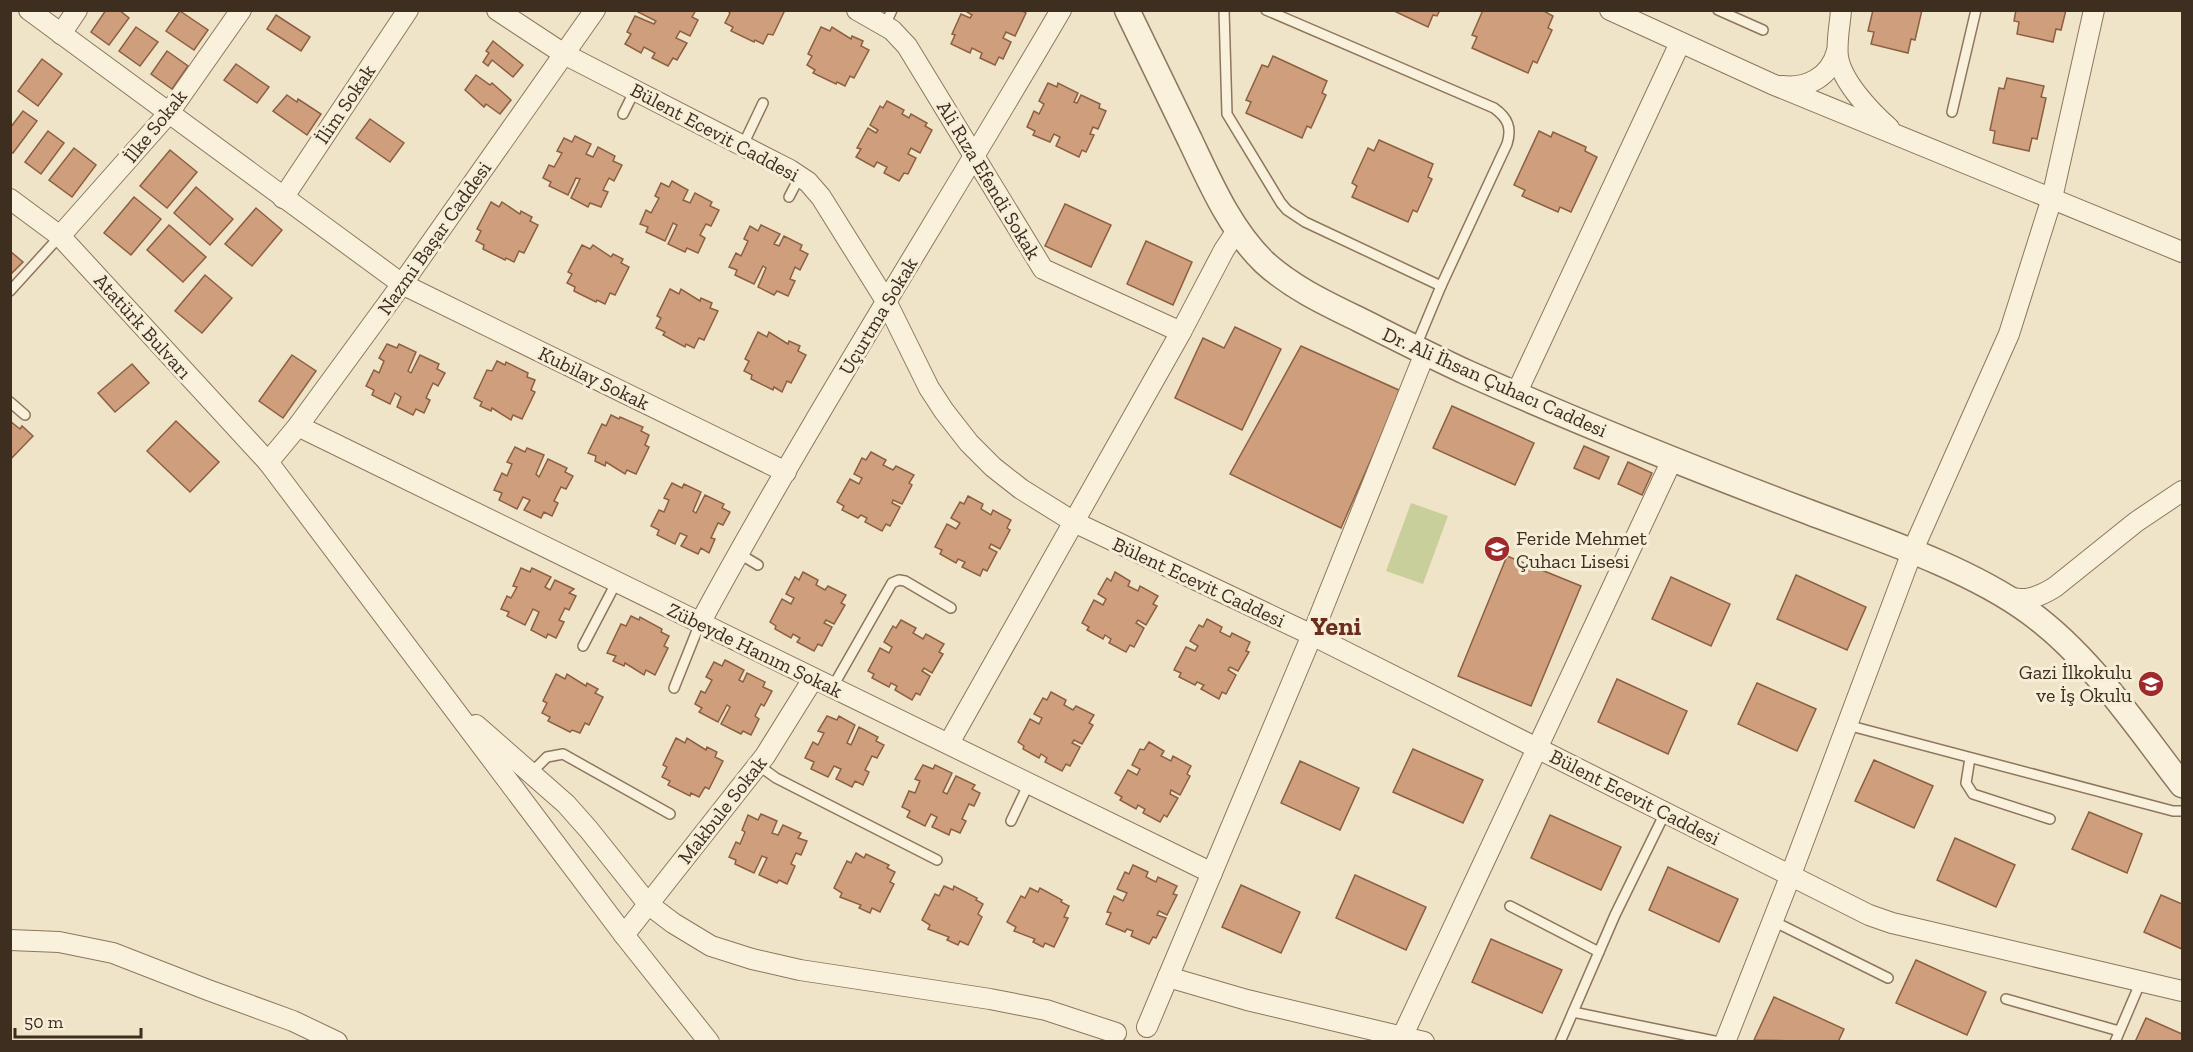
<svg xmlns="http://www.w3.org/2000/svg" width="2193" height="1052" viewBox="0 0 2193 1052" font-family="'Zilla Slab',serif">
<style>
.green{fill:#c9cf9b}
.building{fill:#cf9f7d;stroke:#8d5f41;stroke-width:1.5}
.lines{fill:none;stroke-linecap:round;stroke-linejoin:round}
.service-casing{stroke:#8d765c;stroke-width:12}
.minor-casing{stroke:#8d765c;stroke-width:22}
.tertiary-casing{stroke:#8d765c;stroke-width:27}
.service{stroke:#faf1dc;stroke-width:9}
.minor{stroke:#faf1dc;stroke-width:20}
.tertiary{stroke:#faf1dc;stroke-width:24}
.labels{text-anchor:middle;stroke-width:6;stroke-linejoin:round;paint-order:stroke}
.street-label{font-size:20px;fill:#3d2e20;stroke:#f7eed8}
.poi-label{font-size:20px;fill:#3d2e20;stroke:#f7eed8;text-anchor:start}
.district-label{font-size:26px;font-weight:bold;fill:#6b2e1e;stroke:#f7eed8}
</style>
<rect width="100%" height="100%" fill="#f0e4c8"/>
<!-- green -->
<path class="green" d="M1411 503 1448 516 1423 584 1386 571Z"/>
<!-- building -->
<g class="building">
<path d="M106 10H119L129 18 109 45 91 32Z"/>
<path d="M639 10H696L692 17 698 20 690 36 680 31 676 38 687 43 677 60 673 58 668 66 652 58 655 53 644 47 641 53 625 44 631 34 627 32 635 16 654 24 656 21 638 12Z"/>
<path d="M727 10H785L773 35 768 34 763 44 755 40 754 42 731 31 733 27 725 23 730 13Z"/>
<path d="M1021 10 1026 13 1015 36 1006 32 1003 38 1011 42 1003 59 999 57 995 65 980 58 982 53 972 48 970 53 951 44 955 35 952 34 961 14 970 18 972 15 964 10Z"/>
<path d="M1392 10H1440L1437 16 1433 15 1428 27Z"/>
<path d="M1483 10H1542L1553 16 1548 28 1552 30 1537 63 1533 61 1528 73 1472 48 1477 37 1472 35Z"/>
<path d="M1873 10H1922L1915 40 1911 39 1908 53 1871 44 1874 32 1868 31Z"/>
<path d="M2016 10H2066L2061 30 2056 29 2053 42 2017 34 2019 22 2014 21Z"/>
<path d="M180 11 208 30 194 50 166 31Z"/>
<path d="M276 15 310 37 301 51 267 29Z"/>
<path d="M136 27 158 42 140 66 119 51Z"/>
<path d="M821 27 830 31 832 27 851 39 852 36 863 41 861 46 869 50 854 78 850 76 845 86 837 82 836 84 813 73 815 70 807 65 812 56 808 54Z"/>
<path d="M493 41 523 65 513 77 492 60 488 66 483 62 489 53 486 51Z"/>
<path d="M167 51 188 66 172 89 151 74Z"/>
<path d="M1273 56 1327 81 1322 93 1326 95 1311 128 1307 126 1302 138 1246 113 1251 102 1246 100 1262 65 1268 67Z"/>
<path d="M42 59 62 74 38 106 18 91Z"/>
<path d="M236 64 269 87 257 103 224 80Z"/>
<path d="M476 75 490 85 492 83 511 100 500 114 486 104 484 107 465 90Z"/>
<path d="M2007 78 2044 86 2041 97 2046 98 2037 139 2032 138 2029 151 1993 143 1995 131 1990 130 1999 88 2004 89Z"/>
<path d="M1048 83 1057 87 1058 83 1078 93 1074 102 1077 103 1081 95 1100 104 1099 108 1106 111 1098 129 1093 127 1090 134 1094 135 1086 152 1082 150 1079 157 1056 146 1060 137 1054 134 1050 142 1033 135 1035 131 1027 127 1034 111 1039 114 1044 104 1039 101Z"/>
<path d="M287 95 297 102 298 99 321 114 307 135 273 111Z"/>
<path d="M887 101 904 110 902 114 909 118 911 114 927 123 925 126 932 130 920 153 911 148 908 154 916 158 908 174 904 173 899 181 884 173 887 167 877 162 874 167 856 157 861 149 857 148 868 128 876 133 878 130 870 125 880 106 883 108Z"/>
<path d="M23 111 37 121 13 153 10 151V128Z"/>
<path d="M370 119 404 143 390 162 356 138Z"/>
<path d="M48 131 64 143 41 174 25 162Z"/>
<path d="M1539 131 1551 137 1553 132 1586 147 1585 151 1597 157 1571 212 1560 207 1558 212 1522 196 1525 190 1514 185Z"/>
<path d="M575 136 591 144 586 154 593 157 598 147 615 156 613 161 622 165 614 181 609 178 603 190 608 192 601 207 590 203 588 207 571 198 580 179 576 178 568 195 549 186 551 182 543 178 549 165 554 167 562 153 557 151 564 138 572 142Z"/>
<path d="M1379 140 1433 164 1428 177 1432 179 1417 212 1413 210 1408 222 1352 197 1357 186 1352 183 1368 148 1374 151Z"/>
<path d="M74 148 96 165 72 197 49 180Z"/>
<path d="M170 150 197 172 167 208 140 186Z"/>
<path d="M672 181 688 190 683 200 690 203 695 193 712 202 710 206 719 210 711 226 706 224 700 235 705 238 698 253 687 248 685 252 668 244 677 225 673 223 665 241 646 232 648 227 640 224 646 210 651 213 659 198 655 196 661 183 669 187Z"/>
<path d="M196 187 233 219 210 245 174 213Z"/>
<path d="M134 197 161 219 131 255 104 233Z"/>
<path d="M491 202 499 207 502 202 520 214 521 211 532 217 530 221 538 225 524 253 519 251 514 262 506 258 505 260 483 249 484 245 476 241 481 231 477 229Z"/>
<path d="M1065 204 1111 225 1091 267 1045 246Z"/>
<path d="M256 208 282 230 252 266 225 244Z"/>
<path d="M169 225 206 257 183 282 147 250Z"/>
<path d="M761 225 780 234 774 244 779 246 784 236 802 245 800 250 808 254 800 270 795 267 790 279 795 281 788 296 777 291 774 295 758 287 766 268 763 266 754 284 735 275 737 270 729 267 736 253 741 256 748 241 744 239 750 226 758 231Z"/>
<path d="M1146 241 1192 262 1173 305 1127 284Z"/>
<path d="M582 245 590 249 593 245 611 257 613 254 623 259 621 263 629 267 615 295 610 293 605 304 597 300 596 302 574 291 575 287 567 283 572 274 568 272Z"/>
<path d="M10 251 23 262 10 275Z"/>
<path d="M205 275 232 298 202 333 175 311Z"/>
<path d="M670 289 679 294 681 289 700 301 701 298 712 303 710 308 718 311 704 340 699 338 694 348 686 344 685 347 663 335 665 332 656 328 661 318 657 316Z"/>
<path d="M1235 327 1281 349 1242 430 1175 398 1203 338 1224 348Z"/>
<path d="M758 332 767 337 769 332 788 344 789 341 800 346 798 351 806 355 791 383 787 381 782 392 774 387 773 390 751 379 752 375 744 371 749 361 745 359Z"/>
<path d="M387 344 397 348 399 344 416 352 408 371 411 373 420 355 439 364 437 369 445 373 438 386 433 383 426 398 430 400 424 413 416 409 413 415 397 407 401 397 395 393 390 404 372 395 374 390 366 386 374 370 379 373 384 361 379 358Z"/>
<path d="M1301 346 1401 391 1341 528 1230 474Z"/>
<path d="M292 355 316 371 283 418 259 401Z"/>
<path d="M497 361 505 365 506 362 528 373 527 377 535 380 531 390 535 392 522 419 513 415 511 420 492 408 491 411 480 406 482 402 474 398 487 370 492 371Z"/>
<path d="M132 364 149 383 115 412 98 393Z"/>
<path d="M1452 406 1534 443 1515 485 1433 448Z"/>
<path d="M611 415 619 419 620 417 643 427 641 431 649 435 645 445 649 447 636 474 627 470 625 474 606 462 605 466 595 461 596 456 588 453 602 424 606 426Z"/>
<path d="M10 421 20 429 22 426 33 436 10 460Z"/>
<path d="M176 421 219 462 190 492 147 451Z"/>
<path d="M1584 446 1609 457 1599 479 1574 468Z"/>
<path d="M515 447 525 452 527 448 544 455 536 474 539 477 548 459 567 468 565 472 573 476 566 489 561 487 554 501 558 503 552 516 544 512 541 518 524 510 530 500 523 497 517 509 499 500 502 493 494 490 502 473 507 476 512 464 507 462Z"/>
<path d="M871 452 886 460 883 465 893 470 896 466 914 475 909 483 912 485 902 504 893 500 892 503 900 507 890 526 886 524 882 531 865 522 867 518 861 515 858 518 842 510 844 506 837 502 850 479 859 484 862 478 854 474 862 458 866 460Z"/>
<path d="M1628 462 1652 473 1642 495 1618 484Z"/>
<path d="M672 483 682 488 684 484 701 492 693 511 696 513 705 495 724 504 722 508 730 512 723 525 718 523 711 538 715 539 709 553 701 548 698 554 681 546 687 536 680 533 675 544 657 535 659 530 651 526 659 510 664 512 669 500 664 498Z"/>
<path d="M968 496 983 504 981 509 991 515 993 510 1011 520 1007 528 1010 530 1000 549 991 544 989 548 997 552 987 571 983 569 980 576 962 567 965 562 958 559 956 563 940 554 942 550 935 547 947 524 956 529 960 523 951 518 960 502 964 504Z"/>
<path d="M1507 556 1581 586 1531 706 1458 676Z"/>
<path d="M521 568 530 572 532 568 551 577 545 587 550 590 555 580 574 589 569 593 576 596 569 610 565 608 559 620 564 622 556 638 548 634 546 638 531 630 539 612 533 609 525 625 507 616 509 612 501 609 507 596 511 598 517 587 513 586Z"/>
<path d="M803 572 818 580 816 585 825 590 828 586 846 595 841 603 845 605 834 624 826 620 824 623 832 627 822 646 818 644 814 651 797 642 800 638 793 634 791 638 775 629 776 626 770 622 782 599 791 604 794 598 786 594 795 577 799 580Z"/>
<path d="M1115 572 1130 581 1128 586 1138 591 1140 586 1158 596 1153 604 1157 606 1146 625 1138 620 1136 623 1144 628 1134 647 1130 645 1126 652 1109 643 1111 639 1105 635 1103 639 1087 630 1089 627 1082 623 1094 600 1103 605 1106 599 1098 594 1107 578 1111 581Z"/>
<path d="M1796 575 1866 607 1847 650 1777 619Z"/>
<path d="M1671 577 1730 604 1711 646 1652 619Z"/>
<path d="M631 616 639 620 640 617 662 629 661 632 669 636 664 646 668 648 655 675 646 670 644 675 625 663 624 666 613 661 616 656 607 653 621 624 626 626Z"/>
<path d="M1207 619 1222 627 1220 632 1230 637 1232 633 1250 642 1246 651 1249 652 1238 671 1230 667 1228 670 1236 675 1226 694 1222 692 1219 699 1201 689 1204 685 1197 682 1195 685 1179 677 1181 673 1174 670 1186 647 1195 651 1198 646 1190 641 1199 625 1203 627Z"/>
<path d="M901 620 916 628 913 633 923 639 926 634 944 644 939 652 943 654 932 673 924 668 922 671 930 676 920 695 916 693 912 700 895 690 897 686 891 683 889 687 872 678 874 674 868 671 880 648 889 653 892 647 884 642 893 626 896 628Z"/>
<path d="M725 660 744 670 739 680 743 682 747 673 765 682 763 687 772 691 764 706 761 704 755 716 759 719 751 735 743 731 741 734 721 724 730 707 727 705 718 722 699 712 702 708 695 704 701 691 705 693 712 680 706 677 714 662 722 666Z"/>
<path d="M556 674 565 679 567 674 586 686 587 683 598 689 595 693 603 697 589 725 585 723 580 733 572 730 570 732 548 721 550 717 542 713 547 703 543 701Z"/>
<path d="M1617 679 1687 711 1668 754 1598 722Z"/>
<path d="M1757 683 1816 709 1797 751 1738 724Z"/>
<path d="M1051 692 1066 700 1064 705 1073 710 1076 706 1094 715 1089 723 1093 725 1082 744 1074 740 1072 743 1080 747 1070 766 1066 764 1062 771 1045 762 1047 758 1041 754 1039 758 1023 749 1024 746 1018 742 1030 719 1039 724 1042 718 1034 714 1043 698 1047 700Z"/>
<path d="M827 716 837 720 839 716 855 725 847 743 851 745 859 727 878 737 876 741 884 745 877 758 872 756 865 770 869 772 863 785 855 781 852 787 836 779 841 769 834 766 828 777 811 769 814 762 805 758 813 742 818 745 824 733 818 731Z"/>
<path d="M676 738 685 743 687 738 706 750 707 747 717 752 715 757 723 761 709 789 705 787 699 797 691 793 690 796 668 785 670 781 662 777 667 767 663 765Z"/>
<path d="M1149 742 1164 751 1161 756 1171 761 1173 756 1191 766 1187 774 1190 776 1180 795 1171 790 1170 794 1178 798 1167 817 1164 815 1160 822 1143 813 1145 809 1138 805 1136 809 1120 800 1122 797 1115 793 1128 770 1137 775 1140 769 1132 765 1140 749 1144 750Z"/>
<path d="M1413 749 1483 780 1463 823 1393 792Z"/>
<path d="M1874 760 1933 786 1914 828 1855 801Z"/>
<path d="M1300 761 1359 788 1340 830 1281 803Z"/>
<path d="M923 765 933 769 935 765 952 773 943 792 947 794 956 776 975 785 972 789 980 793 974 806 969 804 962 819 966 821 960 833 951 829 949 835 932 827 937 817 931 814 925 826 907 817 910 811 902 807 909 791 915 793 920 781 915 779Z"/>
<path d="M2089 812 2142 834 2127 873 2072 849Z"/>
<path d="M761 814 777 821 772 833 778 835 783 825 801 833 798 838 807 841 801 855 796 853 791 864 795 866 787 884 779 880 777 883 759 875 767 858 762 856 754 873 735 864 736 860 729 857 736 842 740 844 745 832 742 830 748 815 758 820Z"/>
<path d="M1550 815 1621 847 1601 890 1531 858Z"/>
<path d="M1955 838 2015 865 1996 907 1937 880Z"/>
<path d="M856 853 864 858 866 854 889 865 887 868 895 872 890 882 894 884 880 912 872 908 870 913 859 908 861 905 840 897 842 893 834 888 847 861 851 863Z"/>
<path d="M1133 865 1148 872 1146 877 1156 882 1158 877 1177 886 1173 894 1177 895 1167 915 1159 911 1157 915 1166 918 1156 938 1153 937 1149 944 1131 936 1133 931 1127 929 1125 932 1106 924 1111 913 1107 912 1114 896 1123 901 1127 893 1117 889 1125 872 1129 874Z"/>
<path d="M1668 867 1738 899 1719 942 1649 910Z"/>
<path d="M1355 875 1426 907 1406 950 1336 918Z"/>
<path d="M1241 885 1300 912 1281 953 1222 927Z"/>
<path d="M944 886 953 890 954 886 977 898 976 900 983 904 978 914 982 917 968 945 960 941 958 945 947 940 949 937 928 929 930 925 922 920 935 894 939 896Z"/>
<path d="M1030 888 1038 892 1040 888 1062 900 1061 902 1069 906 1064 917 1068 918 1054 947 1045 943 1043 947 1033 942 1035 939 1014 931 1016 927 1007 922 1021 896 1025 898Z"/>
<path d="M2161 895 2182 904V949L2144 932Z"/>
<path d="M1491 939 1562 970 1542 1013 1472 982Z"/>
<path d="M1916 960 1986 992 1967 1035 1896 1003Z"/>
<path d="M1774 997 1844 1029 1838 1042 1754 1040Z"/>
<path d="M2146 1018 2182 1034V1042H2135Z"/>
</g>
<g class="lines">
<!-- service casing -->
<g class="service-casing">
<g id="service">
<path d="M1224 10 1227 114 1281 203 1287 210 1305 222 1441 286"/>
<path d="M1266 10 1494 108C1508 118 1512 128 1507 144L1441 286 1416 346"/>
<path d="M1718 10 1763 30"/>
<path d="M885 25 892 10"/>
<path d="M1952 112 1976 10"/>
<path d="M623 114 635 90"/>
<path d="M743 145 763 103"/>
<path d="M789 197 800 176"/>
<path d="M10 291 60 236"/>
<path d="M10 402 25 415"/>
<path d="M738 553 758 565"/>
<path d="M583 646 616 583"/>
<path d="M674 688 700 623"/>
<path d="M832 688 892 583 899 580 905 581 951 608"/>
<path d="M1847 725 2173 811H2182"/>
<path d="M1970 758 1966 783 1973 794 2050 819"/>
<path d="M758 765 776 778 937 860"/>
<path d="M531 773 547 757 563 754 670 814"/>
<path d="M1011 821 1029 783"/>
<path d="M1510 906 1599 952"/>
<path d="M1773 921 1888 978"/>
<path d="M2006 999 2119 1031"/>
<path d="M1573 1012 1719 1042"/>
<path d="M1560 1042 1615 915 1665 813"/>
<path d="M2115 1042 2141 981"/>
</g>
</g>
<!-- minor casing -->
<g class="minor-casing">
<g id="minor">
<path d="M29 10 402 284 786 472"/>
<path d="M497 10 564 54 790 170 808 182 821 197 886 301 929 388 944 411 969 443 993 467 1021 489 1074 522 1312 635 1869 915 1892 923 2182 991"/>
<path d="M857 10 892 30 907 46 1043 269 1181 332"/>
<path d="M1610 10 1772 84 2182 252"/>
<path d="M1841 10C1840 25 1836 42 1838 57 1842 82 1871 112 1889 128"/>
<path d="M61 34 77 10"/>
<path d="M1782 86C1807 89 1830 77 1837 51"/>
<path d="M283 198 408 10"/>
<path d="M10 199 60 236 268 462 624 935 709 1042"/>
<path d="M60 236 168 114 241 10"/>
<path d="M1516 394 1680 43"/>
<path d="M298 426C602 576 908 722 1212 873"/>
<path d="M268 462 298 426 402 284 595 10"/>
<path d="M2006 596C2024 603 2039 597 2055 587L2136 522 2182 491"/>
<path d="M700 623C813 415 941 215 1061 10"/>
<path d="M476 725 566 804 589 830 648 904 673 923 711 946 752 959 800 970 990 999 1046 1010 1116 1033"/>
<path d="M949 743 1181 332 1224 250 1238 229"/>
<path d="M624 935 765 756 813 679"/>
<path d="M10 940 59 942 113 953 208 990 293 1021 337 1042"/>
<path d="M1168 977 1247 1000 1424 1042"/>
<path d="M1147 1027 1312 635 1425 353"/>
<path d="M1402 1037 1672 460"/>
<path d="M1725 1042 1790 877 1912 552 2009 334 2052 198 2094 10"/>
</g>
</g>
<!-- tertiary casing -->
<g class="tertiary-casing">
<path id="tertiary" d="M1127 10C1148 54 1169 97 1190 140 1210 182 1230 229 1264 262 1291 287 1325 303 1358 319 1394 337 1431 356 1468 373 1577 422 1687 466 1798 508 1871 536 1966 566 2029 612 2091 657 2136 726 2182 785"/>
</g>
<!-- service -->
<use href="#service" class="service"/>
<!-- minor -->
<use href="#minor" class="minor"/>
<!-- tertiary -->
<use href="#tertiary" class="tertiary"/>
</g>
<!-- icons -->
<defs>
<g id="school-disc" transform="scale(1.35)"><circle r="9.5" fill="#9e2a2b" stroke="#f7eed8"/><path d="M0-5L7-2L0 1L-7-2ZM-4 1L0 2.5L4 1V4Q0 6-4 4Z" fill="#fff"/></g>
</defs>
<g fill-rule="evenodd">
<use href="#school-disc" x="1497" y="549"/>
<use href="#school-disc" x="2151" y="684"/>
</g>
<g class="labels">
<!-- street labels -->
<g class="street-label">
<text transform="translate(345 104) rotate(-56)" y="7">İlim Sokak</text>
<text transform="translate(155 126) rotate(-51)" y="7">İlke Sokak</text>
<text transform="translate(715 132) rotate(28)" y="7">Bülent Ecevit Caddesi</text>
<text transform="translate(989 180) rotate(59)" y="7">Ali Rıza Efendi Sokak</text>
<text transform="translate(434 238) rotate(-55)" y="7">Nazmi Başar Caddesi</text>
<text transform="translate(878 316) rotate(-59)" y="7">Uçurtma Sokak</text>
<text transform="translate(143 326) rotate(48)" y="7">Atatürk Bulvarı</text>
<text transform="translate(594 378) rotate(26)" y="7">Kubilay Sokak</text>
<text transform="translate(1495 382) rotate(24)" y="7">Dr. Ali İhsan Çuhacı Caddesi</text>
<text transform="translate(1199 582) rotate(25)" y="7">Bülent Ecevit Caddesi</text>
<text transform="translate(755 650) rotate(26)" y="7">Zübeyde Hanım Sokak</text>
<text transform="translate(1635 797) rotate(27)" y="7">Bülent Ecevit Caddesi</text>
<text transform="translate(722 810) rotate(-52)" y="7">Makbule Sokak</text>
</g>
<!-- poi labels -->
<g class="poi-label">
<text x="1516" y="545">Feride Mehmet<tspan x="1516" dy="23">Çuhacı Lisesi</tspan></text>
<text x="2132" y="679" text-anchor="end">Gazi İlkokulu<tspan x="2132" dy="23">ve İş Okulu</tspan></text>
</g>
<!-- district labels -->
<g class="district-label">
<text x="1336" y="635">Yeni</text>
</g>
</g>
<!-- border -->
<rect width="2193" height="1052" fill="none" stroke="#3d2e20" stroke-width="24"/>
<!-- scale -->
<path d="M15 1028v9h126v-9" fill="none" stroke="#3d2e20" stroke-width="3"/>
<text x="24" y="1028" font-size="18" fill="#3d2e20" stroke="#f7eed8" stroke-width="4.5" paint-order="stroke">50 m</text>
</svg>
